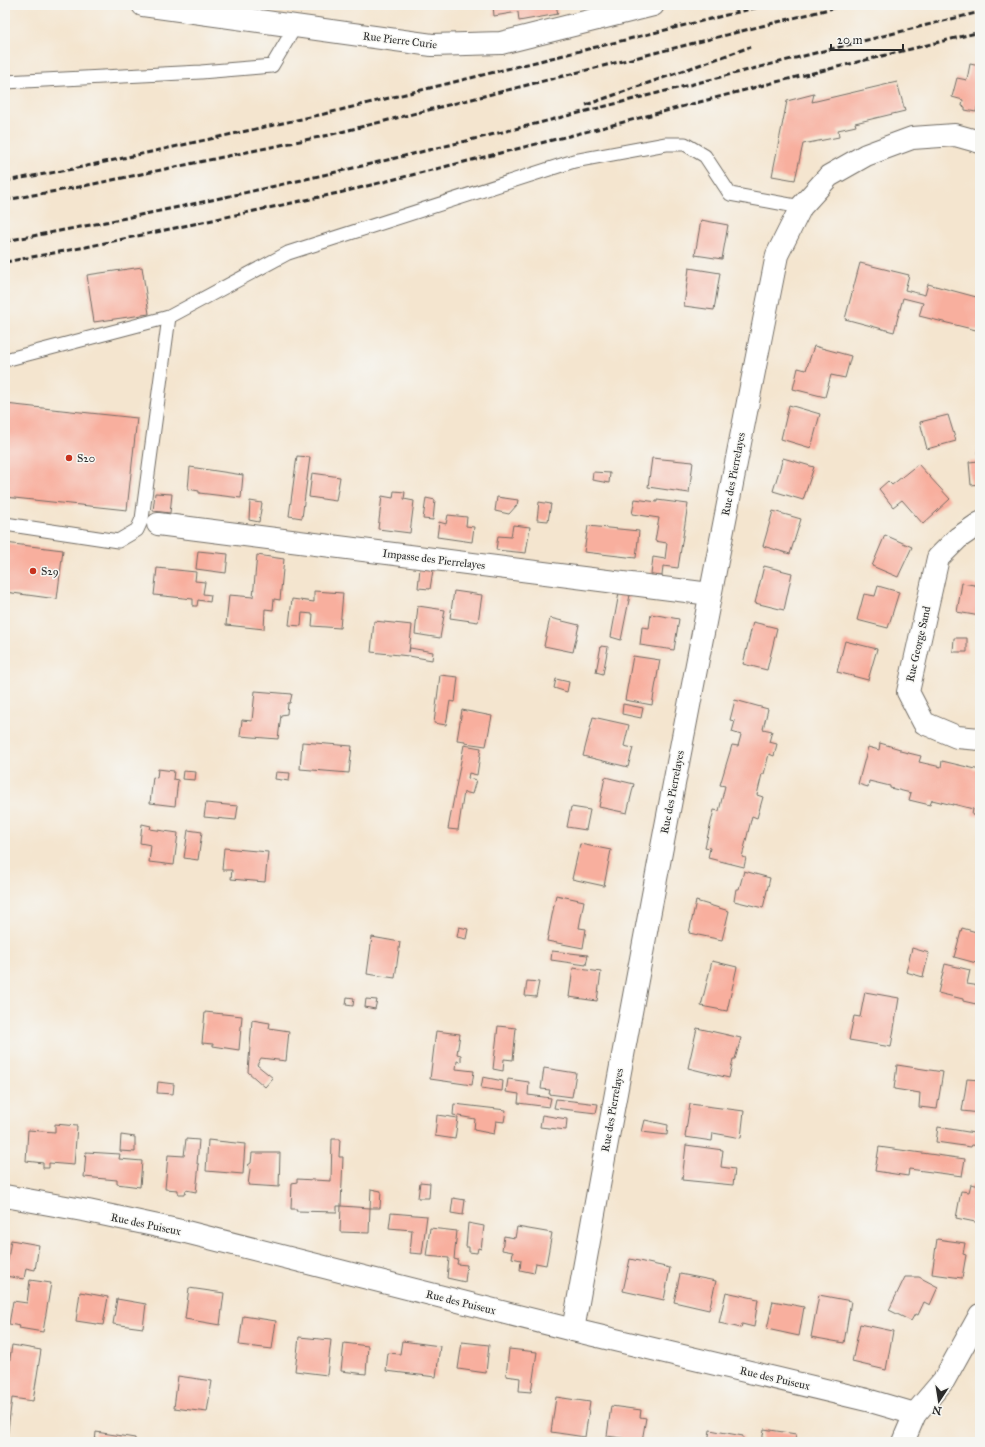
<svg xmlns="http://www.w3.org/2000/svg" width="985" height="1447" viewBox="0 0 985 1447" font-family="'IM FELL Great Primer',serif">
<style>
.building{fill:#f8af9e}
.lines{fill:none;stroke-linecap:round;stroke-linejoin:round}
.lane-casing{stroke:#716c64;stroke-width:15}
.street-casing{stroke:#716c64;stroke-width:24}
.lane{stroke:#fff;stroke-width:13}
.street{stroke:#fff;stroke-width:22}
.rail{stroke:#2b2b2b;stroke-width:3;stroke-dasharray:6 3;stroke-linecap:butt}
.poi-dot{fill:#c8321e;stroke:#f6f6f2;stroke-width:1.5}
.labels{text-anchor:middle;stroke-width:3;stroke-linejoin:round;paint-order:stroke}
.street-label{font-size:11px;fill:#2b2b2b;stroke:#f6f6f2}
.poi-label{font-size:11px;fill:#2b2b2b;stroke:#f6f6f2;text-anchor:start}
</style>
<rect width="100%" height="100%" fill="#f6f6f2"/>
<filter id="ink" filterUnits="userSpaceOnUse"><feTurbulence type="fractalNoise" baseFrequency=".025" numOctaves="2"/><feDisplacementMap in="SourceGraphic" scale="8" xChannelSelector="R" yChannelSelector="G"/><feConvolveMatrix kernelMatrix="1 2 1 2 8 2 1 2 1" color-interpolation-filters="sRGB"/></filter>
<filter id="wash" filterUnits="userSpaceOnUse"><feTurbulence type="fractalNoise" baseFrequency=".012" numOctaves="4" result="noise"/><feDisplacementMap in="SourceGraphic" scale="16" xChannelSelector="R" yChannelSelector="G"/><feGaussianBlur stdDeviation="0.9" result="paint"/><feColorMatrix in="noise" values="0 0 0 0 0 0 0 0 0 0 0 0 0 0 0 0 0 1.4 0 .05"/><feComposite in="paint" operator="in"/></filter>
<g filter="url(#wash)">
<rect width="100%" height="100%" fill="#f4e5cf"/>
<g id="blocks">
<!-- building -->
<g class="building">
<path d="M493 5H556L558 14 519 21 518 12 494 16Z"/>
<path d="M970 64 980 66V105L978 104 976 112 965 110V107L962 106 963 100 952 97 957 78 967 80Z"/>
<path d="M897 82 905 111 855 123 856 126 838 130 839 137 803 144 795 180 772 176 787 101 814 94 812 102Z"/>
<path d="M701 220 728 225 722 259 695 255Z"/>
<path d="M860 263 909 275 905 290 925 295 928 284 980 298V331L919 316 923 303 903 298 894 332 845 319Z"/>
<path d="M142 267 149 314 94 322 87 275Z"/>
<path d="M689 268 720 273 714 310 684 306Z"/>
<path d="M814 346 851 356 845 378 831 375 825 397 793 389 798 368 806 370Z"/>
<path d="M5 404 137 418 127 510 5 497Z"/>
<path d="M789 405 820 414 811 448 781 439Z"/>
<path d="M948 415 956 441 927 449 920 422Z"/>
<path d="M980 447V484L971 485 969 462 979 461 977 452Z"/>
<path d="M297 456 310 457 302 518 289 516Z"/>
<path d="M652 458 693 462 689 493 648 487Z"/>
<path d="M783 458 814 467 803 500 773 491Z"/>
<path d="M918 464 950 499 923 524 902 500 893 507 879 489 888 481 892 485Z"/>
<path d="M190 467 243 475 241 498 199 493V491L188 489Z"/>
<path d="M593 472 610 473 609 483 592 480Z"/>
<path d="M312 473 340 477 336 501 309 497Z"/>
<path d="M394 491 405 492 404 499 414 501 410 533 378 529 382 496 393 498Z"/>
<path d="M155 493 172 494 170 513 153 511Z"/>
<path d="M497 497 518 500 517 505 509 514 495 511Z"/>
<path d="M426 498 435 500 433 520 423 519Z"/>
<path d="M635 499 657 502V500L688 504 678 568 663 566 662 576 651 575 653 557 665 559 667 543 655 541 659 518 632 514Z"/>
<path d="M250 501 262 503 259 522 249 520Z"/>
<path d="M539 502 551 504 548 521 537 520Z"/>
<path d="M773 511 801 519 790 554 763 546Z"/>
<path d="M448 515 467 517 466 526 474 527 472 542 437 537 439 522 446 524Z"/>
<path d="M513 525 530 527 526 553 496 550 498 536 511 537Z"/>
<path d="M588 526 639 531 636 558 584 552Z"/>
<path d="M885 535 912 547 898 577 872 566Z"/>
<path d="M5 543 63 550 57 599 5 592Z"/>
<path d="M198 551 228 554 226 573 196 569Z"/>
<path d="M257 555 284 559 280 600 274 599 273 610 265 609 264 629 226 625 229 595 253 597Z"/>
<path d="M764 566 792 573 784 610 755 603Z"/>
<path d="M157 568 196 572 195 581 205 582 203 594 211 595 210 602 198 600 197 606H193V599L154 595Z"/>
<path d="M420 568 433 570 430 589 418 588Z"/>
<path d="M962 583 980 586V616L957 612Z"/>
<path d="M878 586 899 592 888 628 857 620 864 594 875 596Z"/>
<path d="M314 591 343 593 340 628 312 626 313 614 302 613 301 626 289 625 292 599 314 602Z"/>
<path d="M454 591 482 595 478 622 450 618Z"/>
<path d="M619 593 630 595 621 640 611 637Z"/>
<path d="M418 606 445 610 440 638 415 634Z"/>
<path d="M651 614 679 619 674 650 640 645 642 627 649 628Z"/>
<path d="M550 618 579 625 573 652 544 646Z"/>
<path d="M374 621 412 625 409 652 410 648 433 652 432 660 409 656 371 652Z"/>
<path d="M753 622 777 628 767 670 743 664Z"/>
<path d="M954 638H967V652H953Z"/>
<path d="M845 641 877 649 868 680 837 672Z"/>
<path d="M601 646 608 647 603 674 596 672Z"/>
<path d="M633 656 660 660 652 705 625 700Z"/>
<path d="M440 675 458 677 455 702 450 701 446 725 434 723Z"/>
<path d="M556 679 569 682 567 692 554 688Z"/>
<path d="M255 691 292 694 290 703H288L287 714 281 715 278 739 240 736 242 720 252 721Z"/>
<path d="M735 700 768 709 763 729 772 731 769 742 777 744 774 756 769 754 764 774H762L757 795 763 797 757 818 752 816 742 857 746 858 744 867 708 858 710 848 705 847 714 810 719 811 725 786 720 785 732 745 738 746 741 735 732 732 735 721 730 720Z"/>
<path d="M623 704 643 708 641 718 622 714Z"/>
<path d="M462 710 492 716 486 746 465 743V741L457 740Z"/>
<path d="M593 717 629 725 624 746 633 748 628 767 583 756Z"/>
<path d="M302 742 352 746 349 773 300 769Z"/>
<path d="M880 743 900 749V751L921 756 919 762 941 767 942 761 980 770V817L972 815 973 809 953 804V805L932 800 930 805 909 800 911 793 890 788V786L869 781 868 787 858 784 868 747 879 750Z"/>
<path d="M464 745 481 748 477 775 469 773 468 778 476 780 472 794 464 792 458 830 448 829Z"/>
<path d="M158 769 174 771 173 779 178 780 175 806 150 803 153 777 157 778Z"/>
<path d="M183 771 196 772 195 780 182 779Z"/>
<path d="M276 772 290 773 289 781 275 779Z"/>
<path d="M605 777 634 784 627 813 599 807Z"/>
<path d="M206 803 238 806 236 820 204 817Z"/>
<path d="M571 807 590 810 586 830 567 827Z"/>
<path d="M142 824 151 826 150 829 178 833 174 865 149 862 151 845 140 843Z"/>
<path d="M188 830 202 832 198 860 184 858Z"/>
<path d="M580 844 611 850 604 886 572 879Z"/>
<path d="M224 848 268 852 265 882 231 879 232 870H222Z"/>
<path d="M744 871 770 878 763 908 734 901 736 889H739Z"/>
<path d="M556 895 584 901 579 928 586 929 583 948 547 941Z"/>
<path d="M696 901 729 911 722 940 689 933Z"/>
<path d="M459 927 468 929 466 939 457 937Z"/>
<path d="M962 928 980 933V964L954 957Z"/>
<path d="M372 937 400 942 395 978 367 974Z"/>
<path d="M912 948 929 953 923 977 906 972Z"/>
<path d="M552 951 588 955 586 965 551 960Z"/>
<path d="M712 961 737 967 727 1011 701 1006Z"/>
<path d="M945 964 970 970 967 984 980 986 976 1004 963 1001V999L938 993Z"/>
<path d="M573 968 601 972 597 1001 569 997Z"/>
<path d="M527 981 539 982 536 997 525 996Z"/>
<path d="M865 992 899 998 891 1047 849 1040 854 1016 860 1017Z"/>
<path d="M347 997 354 998 353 1006 346 1005Z"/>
<path d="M366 999 377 1000 375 1009 365 1007Z"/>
<path d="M205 1012 242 1016 239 1050 213 1046V1044L202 1043Z"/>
<path d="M252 1020 270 1023 269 1028 289 1031 286 1061 261 1058 257 1065 273 1078 265 1087 248 1072Z"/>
<path d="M498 1026 516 1028 513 1060 504 1059 503 1071 493 1069Z"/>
<path d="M697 1028 741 1038 735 1059H733L729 1078 688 1068Z"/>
<path d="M436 1031 460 1034 457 1054 461 1055V1062L457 1061 456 1069 474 1071 472 1085 430 1079Z"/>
<path d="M897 1065 943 1072 937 1109 919 1107 920 1093 894 1089Z"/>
<path d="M544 1068 576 1073 572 1097 549 1094 550 1090 541 1089Z"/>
<path d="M483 1077 503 1081 502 1091 481 1088Z"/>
<path d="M508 1079 529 1082 528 1095 551 1098 549 1107 518 1103 519 1094 506 1092Z"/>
<path d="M967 1079 980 1080V1113L962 1111Z"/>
<path d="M158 1082 174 1084 173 1094 157 1093Z"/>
<path d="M556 1099 598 1104 596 1113 554 1108Z"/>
<path d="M454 1104 506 1110 504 1122 496 1121 494 1134 474 1130 475 1119 453 1115Z"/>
<path d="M690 1104 744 1111 741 1138 713 1133 712 1141 685 1137Z"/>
<path d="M437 1115 458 1118 455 1139 435 1136Z"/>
<path d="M542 1115 567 1119 566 1130 540 1127Z"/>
<path d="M645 1120 668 1125 667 1135 642 1132Z"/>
<path d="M55 1124 77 1126 74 1165 49 1163V1168H43V1163L26 1161 28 1130 55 1132Z"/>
<path d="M938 1127 974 1133V1130L980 1131V1146L972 1145 971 1147 936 1142Z"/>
<path d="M121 1135 135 1137V1152L120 1151Z"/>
<path d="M186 1139 199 1140 197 1164H199L196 1192 186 1190 185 1194H178V1190L165 1189 168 1155 184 1156Z"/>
<path d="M332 1139H340L339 1157H343L341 1206H337V1212L296 1211 297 1209H291L292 1183 297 1182V1179L331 1181Z"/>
<path d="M208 1140 245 1144 243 1174 206 1171Z"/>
<path d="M686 1145 723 1150 721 1167 735 1169 733 1185 682 1180Z"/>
<path d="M879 1147 965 1159 962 1176 909 1169 908 1176 875 1171Z"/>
<path d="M86 1152 120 1154 119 1159 142 1161 140 1187 117 1184V1180L84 1177Z"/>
<path d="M252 1153H280L279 1187 248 1185 250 1169 248 1165 251 1163Z"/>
<path d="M420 1182 430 1183 429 1198H418Z"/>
<path d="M971 1184 980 1186V1223L956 1218 961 1191 969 1192Z"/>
<path d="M371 1189 381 1191 380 1208H370Z"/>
<path d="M453 1198 465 1200 463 1215 451 1213Z"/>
<path d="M341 1206 370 1208 369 1233 340 1232Z"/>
<path d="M391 1213 427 1216 422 1254 410 1253 412 1230 389 1228Z"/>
<path d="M468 1223 484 1226 481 1249 478 1248 477 1253 469 1252V1247H466Z"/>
<path d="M517 1227 552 1233 546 1265 536 1263 534 1273 520 1270 521 1260 512 1258 513 1252 502 1250 504 1236 515 1238Z"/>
<path d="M430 1228 457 1231 454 1259 458 1260 457 1264 467 1265 465 1282 447 1278 449 1258 426 1256Z"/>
<path d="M937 1239 965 1243 963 1254 966 1255 962 1278 932 1274Z"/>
<path d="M11 1240 39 1245 35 1270 26 1268 24 1279 5 1276V1265H7Z"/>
<path d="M630 1259 670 1268 664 1300 623 1291Z"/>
<path d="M680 1274 716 1281 709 1310 674 1302Z"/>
<path d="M905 1277H919L938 1287 930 1305 924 1302 918 1315 915 1314 911 1321 889 1310Z"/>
<path d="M30 1280 51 1283 43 1332 19 1328 20 1326 9 1324 13 1301 27 1303Z"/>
<path d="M189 1288 224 1293 220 1325 185 1319Z"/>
<path d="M80 1292 108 1297 103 1325 76 1321Z"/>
<path d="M726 1292 758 1299 754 1327 742 1324 741 1328 719 1323Z"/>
<path d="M819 1295 851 1301 844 1343 811 1337Z"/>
<path d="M117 1299 146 1304 143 1328 113 1324Z"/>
<path d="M773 1301 804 1307 799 1336 767 1329Z"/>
<path d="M243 1316 276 1321 272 1349 239 1345Z"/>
<path d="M860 1324 893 1331 886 1370 852 1362Z"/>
<path d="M299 1337 331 1340 327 1375 295 1371Z"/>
<path d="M402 1341 440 1346 436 1377 386 1371 388 1353 400 1354Z"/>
<path d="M462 1342 489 1345 486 1373 458 1369Z"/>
<path d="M344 1343 368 1346 366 1374 341 1371Z"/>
<path d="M12 1345 41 1350 33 1401 12 1398 7 1438 5 1437V1391Z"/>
<path d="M509 1349 537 1352 531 1392 519 1391 520 1378 506 1376Z"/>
<path d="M178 1376 212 1381 207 1412 174 1408Z"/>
<path d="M556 1397 590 1402 585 1437 551 1432Z"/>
<path d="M611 1406 641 1410 640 1417 646 1418 642 1441 607 1436Z"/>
<path d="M764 1429 796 1434 795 1442H762Z"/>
<path d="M710 1430 743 1436 742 1442H708Z"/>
<path d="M96 1432 135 1438V1442H95Z"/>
</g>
</g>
</g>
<g filter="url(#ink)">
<use href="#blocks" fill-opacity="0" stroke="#716c64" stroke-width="1"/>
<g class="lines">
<!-- lane casing -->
<g class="lane-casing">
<g id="lane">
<path d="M5 82 201 72 272 66 295 27"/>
<path d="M5 360 169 317 288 253 574 161 666 144H685L705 156 730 194 801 207"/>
<path d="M5 524 118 541 137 530 142 519 169 317"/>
</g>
</g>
<!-- street casing -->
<g class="street-casing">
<g id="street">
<path d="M143 5 432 45 501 43 653 5"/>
<path d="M980 523 958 538 938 558 908 692 924 723 957 737 980 739"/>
<path d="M158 524 710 594"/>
<path d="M5 1196 88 1211 186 1232 573 1330 867 1400 915 1414"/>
<path d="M573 1330C637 971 706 613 777 255L801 207 829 176 866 155 912 138 955 135 980 142"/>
<path d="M903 1442 915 1414 944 1380 980 1315"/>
</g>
</g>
<!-- lane -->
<use href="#lane" class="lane"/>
<!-- street -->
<use href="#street" class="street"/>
<!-- rail -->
<g class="rail">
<path d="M586 105 750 47"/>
<path d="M5 181 73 169 324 114 767 5"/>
<path d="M5 200 79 187 329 135 845 5"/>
<path d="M5 241C334 182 656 91 980 12"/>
<path d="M5 262 86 247 343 192 605 127 764 85 980 32"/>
</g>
</g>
</g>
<!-- markers -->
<g class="poi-dot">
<circle cx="69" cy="458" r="4"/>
<circle cx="33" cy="571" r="4"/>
</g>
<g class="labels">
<!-- street labels -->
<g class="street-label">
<text transform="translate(400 40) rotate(7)" y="4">Rue Pierre Curie</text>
<text transform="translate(733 474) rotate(-79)" y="4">Rue des Pierrelayes</text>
<text transform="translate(434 559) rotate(7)" y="4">Impasse des Pierrelayes</text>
<text transform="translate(918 644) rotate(-77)" y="4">Rue George Sand</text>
<text transform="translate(672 792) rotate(-79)" y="4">Rue des Pierrelayes</text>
<text transform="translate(612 1110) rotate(-80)" y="4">Rue des Pierrelayes</text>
<text transform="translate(146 1224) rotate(12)" y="4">Rue des Puiseux</text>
<text transform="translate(461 1302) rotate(14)" y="4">Rue des Puiseux</text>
<text transform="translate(775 1378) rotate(13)" y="4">Rue des Puiseux</text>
</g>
<!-- poi labels -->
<g class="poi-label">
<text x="77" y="462">S20</text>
<text x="41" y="575">S29</text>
</g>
</g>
<!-- margin -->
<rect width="985" height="1447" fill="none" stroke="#f6f6f2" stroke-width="20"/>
<!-- north arrow -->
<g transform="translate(939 1401) rotate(192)" stroke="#f6f6f2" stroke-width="3" paint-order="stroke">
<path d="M0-3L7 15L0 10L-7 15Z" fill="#2b2b2b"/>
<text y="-6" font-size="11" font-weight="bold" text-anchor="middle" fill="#2b2b2b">N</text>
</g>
<!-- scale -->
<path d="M831 44v6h72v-6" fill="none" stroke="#2b2b2b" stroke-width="2"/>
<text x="837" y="44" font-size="12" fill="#2b2b2b" stroke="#f6f6f2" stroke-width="3" paint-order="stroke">20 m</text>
</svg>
